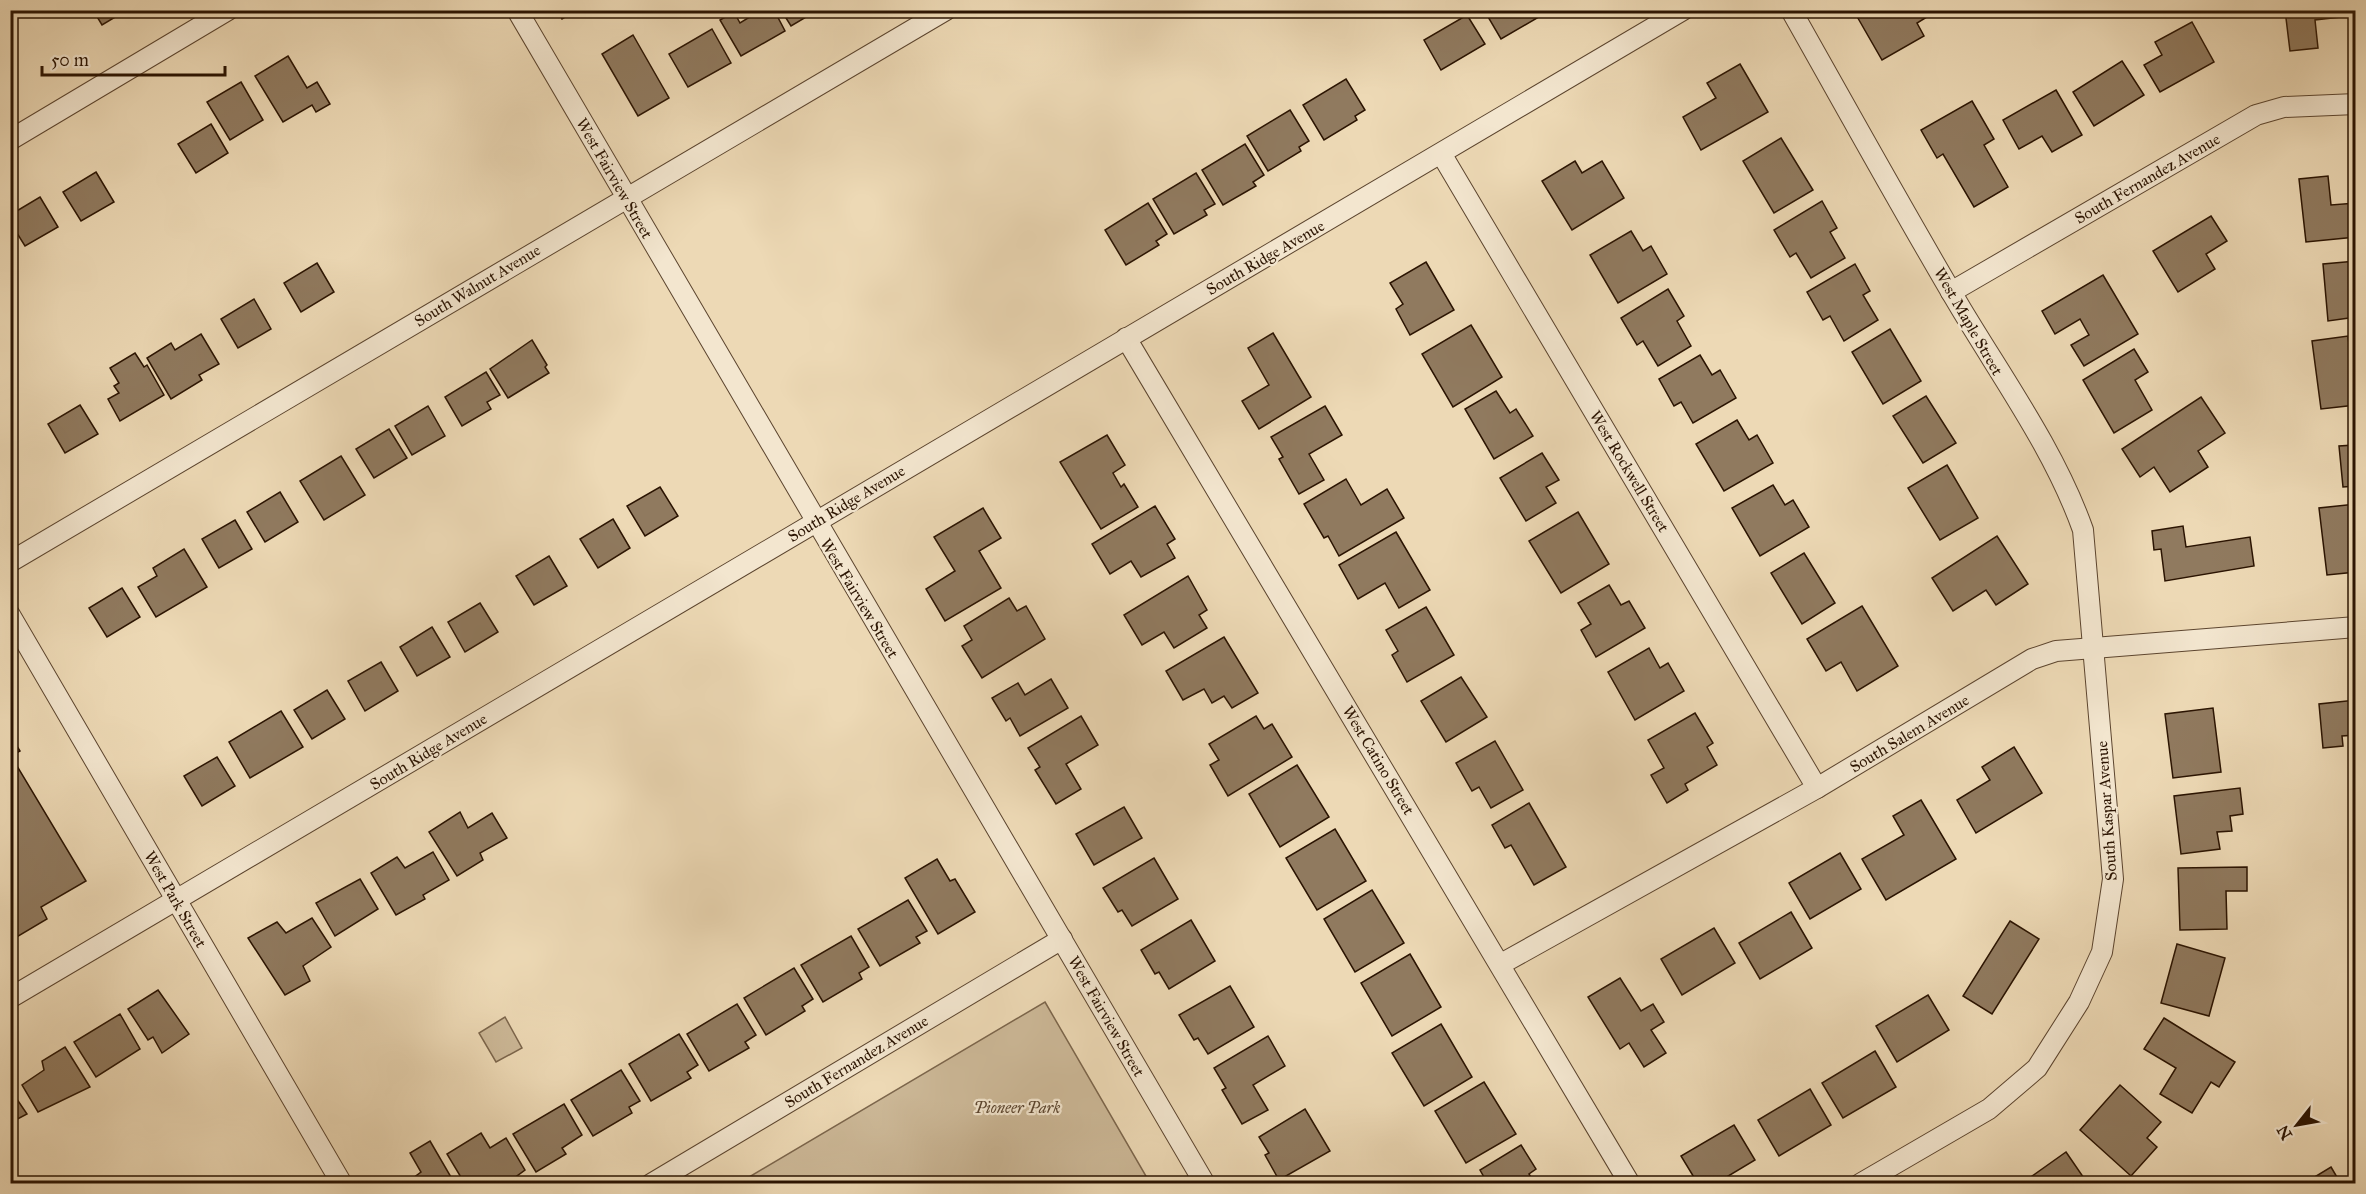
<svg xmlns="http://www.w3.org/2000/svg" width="2366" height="1194" viewBox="0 0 2366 1194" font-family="'IM FELL Great Primer',serif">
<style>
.green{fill:#ccb897;stroke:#7c664c;stroke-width:1.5}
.building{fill:#907a5f;stroke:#2b1402;stroke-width:1.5}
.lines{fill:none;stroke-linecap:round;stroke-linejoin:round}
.minor-casing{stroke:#5c452f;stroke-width:22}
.minor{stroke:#f3e6cf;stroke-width:20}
.labels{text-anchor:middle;stroke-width:4.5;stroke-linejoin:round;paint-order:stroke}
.street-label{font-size:16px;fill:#2b1402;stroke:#f3e6cf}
.park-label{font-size:16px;font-style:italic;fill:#5b452f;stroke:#f3e6cf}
</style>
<rect width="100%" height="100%" fill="#edd9b5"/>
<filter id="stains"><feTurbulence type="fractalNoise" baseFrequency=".00333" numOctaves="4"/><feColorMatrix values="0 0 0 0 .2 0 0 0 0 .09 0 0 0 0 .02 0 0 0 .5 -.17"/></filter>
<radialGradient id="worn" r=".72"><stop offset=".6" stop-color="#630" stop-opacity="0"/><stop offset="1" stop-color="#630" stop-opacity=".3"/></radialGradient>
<!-- green -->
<g class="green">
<path d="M1045 1002 1150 1183H739Z"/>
<path d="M505 1017 522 1048 496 1062 479 1033Z"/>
</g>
<!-- building -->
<g class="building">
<path d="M93 10H127L102 25Z"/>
<path d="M557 10H577L562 19Z"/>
<path d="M761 10H774L785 31 741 56 720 20 734 12 740 23Z"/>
<path d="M781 10H818L791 26Z"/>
<path d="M1484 10H1542L1544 14 1501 39Z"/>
<path d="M1859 10H1923L1927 17 1917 23 1924 36 1882 60 1855 13Z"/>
<path d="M2285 10H2349V16L2315 20 2318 48 2290 51Z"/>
<path d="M1467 15 1485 44 1441 70 1424 40Z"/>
<path d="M2192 22 2214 62 2160 92 2144 65 2162 55 2155 42Z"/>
<path d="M712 29 731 63 688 87 669 54Z"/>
<path d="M633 35 669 98 638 116 602 54Z"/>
<path d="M288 56 307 88 317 82 330 104 316 112 312 105 283 122 255 76Z"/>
<path d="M2122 61 2144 95 2094 126 2073 92Z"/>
<path d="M1740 64 1768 112 1701 150 1683 117 1716 98 1707 83Z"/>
<path d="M1346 79 1365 110 1355 116 1357 120 1324 140 1303 105Z"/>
<path d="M241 82 263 120 230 140 207 102Z"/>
<path d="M2056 90 2082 135 2052 152 2042 136 2019 149 2003 120Z"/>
<path d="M1972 101 1994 139 1984 145 2008 187 1974 207 1943 154 1937 158 1921 130Z"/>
<path d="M1290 110 1309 141 1299 147 1301 151 1268 171 1247 136Z"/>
<path d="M211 124 228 153 196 173 178 144Z"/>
<path d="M1781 138 1813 190 1774 213 1743 161Z"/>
<path d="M1245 144 1264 175 1253 182 1256 186 1223 205 1202 170Z"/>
<path d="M1575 161 1582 173 1602 161 1624 198 1572 230 1542 181Z"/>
<path d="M96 172 114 202 81 221 63 192Z"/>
<path d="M1196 173 1215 204 1204 210 1207 215 1174 234 1153 199Z"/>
<path d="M2328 176 2331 205 2356 203V237L2306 242 2299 179Z"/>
<path d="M40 197 58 227 25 246 10 222V215Z"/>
<path d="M1822 201 1837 228 1830 232 1845 258 1811 278 1796 253 1790 257 1774 230Z"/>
<path d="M1148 203 1167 234 1156 241 1159 245 1126 265 1105 230Z"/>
<path d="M2211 216 2227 241 2206 254 2215 269 2178 292 2153 251Z"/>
<path d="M1631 231 1643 251 1651 246 1667 274 1618 303 1590 255Z"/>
<path d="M2356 261V317L2328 321 2323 264Z"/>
<path d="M1426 262 1454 310 1410 335 1396 309 1403 304 1390 283Z"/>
<path d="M317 263 334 292 301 312 284 283Z"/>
<path d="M1855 264 1870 291 1863 295 1878 320 1844 341 1830 316 1823 320 1807 292Z"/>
<path d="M2103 275 2138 334 2084 366 2071 345 2089 335 2080 319 2055 334 2042 311Z"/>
<path d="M1668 289 1684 316 1677 321 1691 346 1658 366 1643 341 1637 345 1621 318Z"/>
<path d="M254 299 271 329 238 348 221 319Z"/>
<path d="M1471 325 1502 377 1453 407 1422 354Z"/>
<path d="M1890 329 1921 381 1883 404 1852 352Z"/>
<path d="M1273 333 1311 397 1259 429 1242 401 1269 385 1248 348Z"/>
<path d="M201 334 219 364 199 375 202 380 171 399 147 358 171 343 175 350Z"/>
<path d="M2348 336 2353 378H2356V405L2321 409 2312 341Z"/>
<path d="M532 340 547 365 545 367 549 373 508 398 490 369Z"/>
<path d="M2134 349 2148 372 2135 380 2152 410 2114 433 2083 380Z"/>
<path d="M135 353 144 367 147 365 164 395 120 421 108 399 119 393 114 386 119 383 110 368Z"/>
<path d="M1700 355 1712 375 1720 370 1736 398 1693 423 1681 402 1674 406 1659 379Z"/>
<path d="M486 372 500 395 487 402 491 409 462 426 445 397Z"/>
<path d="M1496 391 1510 413 1516 409 1533 436 1494 459 1465 409Z"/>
<path d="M1926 396 1956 443 1923 463 1893 416Z"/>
<path d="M2201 397 2225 433 2198 451 2208 467 2170 492 2154 467 2140 477 2122 449Z"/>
<path d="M80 405 98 434 65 453 48 424Z"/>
<path d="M428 406 445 436 412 455 395 426Z"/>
<path d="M1325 406 1342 435 1309 454 1324 480 1299 494 1279 459 1283 457 1271 437Z"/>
<path d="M1737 420 1749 440 1757 435 1773 463 1724 491 1696 444Z"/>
<path d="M2351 422H2356V486L2343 487 2339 446 2354 445Z"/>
<path d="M389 429 407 458 374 478 356 449Z"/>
<path d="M1107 435 1125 465 1113 473 1121 487 1124 484 1138 507 1101 529 1060 462Z"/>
<path d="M1542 453 1559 480 1546 487 1556 503 1526 521 1500 478Z"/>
<path d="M341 456 365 495 324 520 300 481Z"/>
<path d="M1947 465 1978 518 1940 540 1908 488Z"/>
<path d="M1346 479 1361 505 1387 489 1404 518 1339 556 1328 536 1324 538 1304 504Z"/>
<path d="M1773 485 1785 505 1793 500 1809 527 1760 556 1732 508Z"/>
<path d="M660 487 678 516 645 536 627 506Z"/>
<path d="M280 492 298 522 265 542 247 512Z"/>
<path d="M2356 504V572L2327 575 2319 508Z"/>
<path d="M1155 506 1175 539 1167 544 1175 558 1141 577 1131 561 1110 574 1092 544Z"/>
<path d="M983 508 1001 538 979 551 1001 588 945 621 926 589 955 571 934 537Z"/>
<path d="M1578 512 1609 564 1561 593 1529 541Z"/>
<path d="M613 519 630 548 598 568 580 539Z"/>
<path d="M235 520 252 549 219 568 202 539Z"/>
<path d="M2183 526 2186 547 2250 537 2254 566 2165 581 2161 549 2154 550 2152 531Z"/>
<path d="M1396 532 1430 590 1399 608 1385 583 1358 599 1339 565Z"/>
<path d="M1997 536 2028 584 1996 605 1986 590 1953 611 1932 578Z"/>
<path d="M184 549 207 587 156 617 138 587 157 576 153 568Z"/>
<path d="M1804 553 1835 603 1802 624 1771 573Z"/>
<path d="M549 556 567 586 534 605 516 576Z"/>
<path d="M1188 576 1207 610 1199 615 1207 628 1174 648 1164 632 1142 645 1124 615Z"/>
<path d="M1609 585 1621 605 1629 601 1645 628 1596 657 1581 630 1591 624 1578 603Z"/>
<path d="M122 588 140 617 107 637 89 608Z"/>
<path d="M1009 598 1017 611 1026 606 1045 639 982 678 962 646 972 640 964 626Z"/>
<path d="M480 603 498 632 465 652 448 622Z"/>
<path d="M1862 606 1898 666 1857 691 1841 662 1826 671 1807 639Z"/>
<path d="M1426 607 1454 655 1407 682 1392 655 1398 651 1386 630Z"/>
<path d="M432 627 450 657 417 676 400 647Z"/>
<path d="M1224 637 1258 693 1232 708 1224 696 1212 703 1204 689 1183 700 1166 671Z"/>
<path d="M1649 648 1660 668 1668 663 1684 691 1635 720 1608 672Z"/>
<path d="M381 662 398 691 365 711 348 681Z"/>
<path d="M1461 677 1487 717 1446 742 1421 701Z"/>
<path d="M1051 679 1068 708 1020 736 1010 718 1006 721 992 698 1018 683 1025 695Z"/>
<path d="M327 690 345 719 312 739 294 710Z"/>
<path d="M2356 700V735L2342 736 2343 746 2323 748 2319 704Z"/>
<path d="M2213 708 2221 772 2173 778 2165 714Z"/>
<path d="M281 711 303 747 250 778 229 742Z"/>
<path d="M1695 713 1713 743 1707 747 1717 765 1685 784 1688 790 1667 803 1651 775 1664 768 1648 740Z"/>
<path d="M1081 716 1098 745 1066 764 1081 789 1056 804 1035 770 1040 767 1028 748Z"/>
<path d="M1256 716 1264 729 1272 724 1292 757 1228 796 1210 765 1219 760 1209 744Z"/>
<path d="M10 735 20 751 11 756 86 881 41 907 47 919 10 941Z"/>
<path d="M1495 741 1523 790 1491 808 1479 787 1472 791 1456 763Z"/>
<path d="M2014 747 2042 793 1976 833 1957 800 1990 780 1982 767Z"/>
<path d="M217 757 235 786 202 806 184 776Z"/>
<path d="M1297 765 1329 817 1280 847 1249 794Z"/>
<path d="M2240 788 2243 814 2230 816 2232 831 2217 832 2220 849 2181 854 2174 796Z"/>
<path d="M2356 788V824L2349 789Z"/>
<path d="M1921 800 1956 859 1886 900 1862 859 1904 835 1893 816Z"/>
<path d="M1529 803 1566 867 1534 885 1511 845 1505 848 1492 825Z"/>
<path d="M1124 807 1142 838 1094 865 1076 834Z"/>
<path d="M460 812 468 828 492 813 507 838 480 853 483 860 457 876 429 832Z"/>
<path d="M1335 829 1366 881 1317 910 1286 858Z"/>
<path d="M433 852 449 880 423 895 425 899 396 915 371 873 397 857 405 868Z"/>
<path d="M1840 853 1861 889 1810 919 1789 883Z"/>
<path d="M1154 858 1178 899 1132 926 1122 910 1118 912 1103 888Z"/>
<path d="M937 859 950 881 955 879 975 912 938 934 905 878Z"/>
<path d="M2247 867V891H2226L2227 929 2180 930 2178 868Z"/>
<path d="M360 879 378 909 335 936 316 903Z"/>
<path d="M1372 890 1404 943 1355 972 1324 919Z"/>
<path d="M908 900 927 931 916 937 920 943 880 966 858 929Z"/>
<path d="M1791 912 1812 948 1760 979 1739 943Z"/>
<path d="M312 918 331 947 303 966 310 981 285 995 248 938 277 922 286 933Z"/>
<path d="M1191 920 1215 961 1169 989 1159 972 1155 974 1141 950Z"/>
<path d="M2010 921 2039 939 1992 1014 1963 996Z"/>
<path d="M1714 928 1735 963 1682 995 1661 959Z"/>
<path d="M851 936 869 967 859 973 862 979 823 1002 801 965Z"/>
<path d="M2177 944 2225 958 2209 1016 2161 1003Z"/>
<path d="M1410 954 1441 1007 1392 1036 1361 983Z"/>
<path d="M794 968 813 999 802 1006 805 1011 766 1035 744 998Z"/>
<path d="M1620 978 1641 1011 1653 1004 1664 1022 1651 1030 1666 1053 1644 1067 1629 1043 1620 1049 1588 997Z"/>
<path d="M1230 986 1254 1027 1208 1054 1198 1038 1194 1040 1179 1015Z"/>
<path d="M158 990 189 1034 162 1053 153 1037 148 1040 128 1009Z"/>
<path d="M1928 995 1949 1030 1897 1062 1876 1026Z"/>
<path d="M737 1004 756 1035 745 1042 749 1048 709 1071 687 1034Z"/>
<path d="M120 1014 140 1049 96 1077 74 1042Z"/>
<path d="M2164 1018 2235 1062 2219 1087 2211 1082 2192 1113 2160 1094 2176 1068 2144 1049Z"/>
<path d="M1441 1024 1472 1077 1424 1106 1392 1053Z"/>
<path d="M679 1034 698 1065 687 1072 691 1078 651 1101 629 1064Z"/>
<path d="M1268 1036 1285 1066 1253 1085 1268 1110 1242 1124 1222 1090 1226 1088 1214 1068Z"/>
<path d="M65 1047 90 1087 38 1112 22 1085 44 1070 42 1061Z"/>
<path d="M1875 1051 1896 1087 1843 1118 1822 1083Z"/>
<path d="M621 1070 640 1101 629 1107 632 1113 593 1136 571 1100Z"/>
<path d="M1484 1082 1516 1134 1466 1163 1435 1111Z"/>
<path d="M2120 1085 2161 1122 2147 1138 2157 1147 2131 1176 2080 1130Z"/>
<path d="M10 1089 27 1114 10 1123Z"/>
<path d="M1810 1089 1831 1125 1779 1156 1758 1120Z"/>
<path d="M564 1104 582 1135 562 1148 566 1154 536 1172 513 1134Z"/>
<path d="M1305 1109 1330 1151 1279 1180 1265 1155 1269 1153 1259 1137Z"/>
<path d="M1734 1125 1755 1160 1715 1184H1698L1681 1156Z"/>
<path d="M481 1133 490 1148 506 1138 525 1170 506 1184H465L447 1154Z"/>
<path d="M430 1141 455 1184H405L421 1172 410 1153Z"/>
<path d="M1521 1145 1536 1169 1529 1174 1535 1184H1488L1480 1170Z"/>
<path d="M2066 1152 2088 1184H2021Z"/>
<path d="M2331 1167 2341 1184H2303Z"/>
</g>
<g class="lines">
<!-- minor casing -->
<g class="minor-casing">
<g id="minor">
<path d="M517 10 1205 1184"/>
<path d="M1791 10C1847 109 1902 209 1960 307 2003 379 2055 451 2083 530L2113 879 2102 952 2079 1002 2037 1068 1989 1109 1860 1184"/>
<path d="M10 140 228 10"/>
<path d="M1442 155 1817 788"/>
<path d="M1951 292 2256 115 2284 107 2356 104"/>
<path d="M1126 338 1630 1184"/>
<path d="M10 562 946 10"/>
<path d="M10 615 342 1184"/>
<path d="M1501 964 1817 788 2032 659 2056 651 2356 627"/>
<path d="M10 998 1683 10"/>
<path d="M651 1184 1062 939"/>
</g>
</g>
<!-- minor -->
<use href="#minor" class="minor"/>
</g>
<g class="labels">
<!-- street labels -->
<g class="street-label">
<text transform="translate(615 178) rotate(60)" y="6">West Fairview Street</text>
<text transform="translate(2147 178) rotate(-30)" y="6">South Fernandez Avenue</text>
<text transform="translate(1265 257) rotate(-30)" y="6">South Ridge Avenue</text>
<text transform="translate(477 285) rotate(-31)" y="6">South Walnut Avenue</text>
<text transform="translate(1969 321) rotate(60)" y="6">West Maple Street</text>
<text transform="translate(1630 471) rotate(59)" y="6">West Rockwell Street</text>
<text transform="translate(846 503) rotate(-31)" y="6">South Ridge Avenue</text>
<text transform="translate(860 598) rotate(59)" y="6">West Fairview Street</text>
<text transform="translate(1909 733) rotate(-31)" y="6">South Salem Avenue</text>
<text transform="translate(428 751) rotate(-31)" y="6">South Ridge Avenue</text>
<text transform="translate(1379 760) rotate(59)" y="6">West Catino Street</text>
<text transform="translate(2106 811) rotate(-94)" y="6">South Kaspar Avenue</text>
<text transform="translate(176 899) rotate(60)" y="6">West Park Street</text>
<text transform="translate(1107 1016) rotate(60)" y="6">West Fairview Street</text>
<text transform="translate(856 1061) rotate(-31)" y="6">South Fernandez Avenue</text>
</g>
<!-- park labels -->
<g class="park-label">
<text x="1017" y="1113">Pioneer Park</text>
</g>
</g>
<!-- margin -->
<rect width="2366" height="1194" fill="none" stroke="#edd9b5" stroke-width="36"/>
<rect x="12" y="12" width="2342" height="1170" fill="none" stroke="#2b1402" stroke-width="3"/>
<rect x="18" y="18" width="2330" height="1158" fill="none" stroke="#2b1402" stroke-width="1.5"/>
<!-- north arrow -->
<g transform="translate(2297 1125) rotate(239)" stroke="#f3e6cf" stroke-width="4.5" paint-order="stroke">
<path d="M0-4.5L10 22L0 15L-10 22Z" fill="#2b1402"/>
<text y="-9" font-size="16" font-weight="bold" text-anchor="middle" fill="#2b1402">N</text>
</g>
<!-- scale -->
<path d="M42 66v9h183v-9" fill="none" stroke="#2b1402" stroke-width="3"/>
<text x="51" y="66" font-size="18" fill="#2b1402" stroke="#f3e6cf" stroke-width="4.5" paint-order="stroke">50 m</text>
<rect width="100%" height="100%" filter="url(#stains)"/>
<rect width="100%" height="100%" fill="url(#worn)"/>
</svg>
